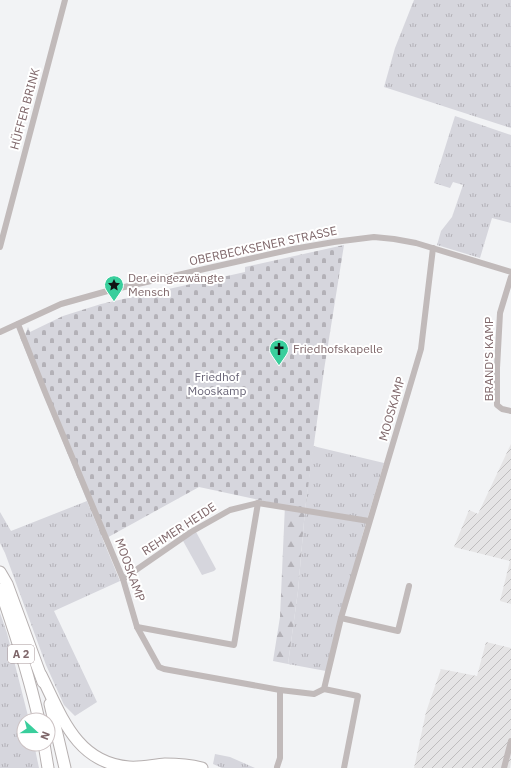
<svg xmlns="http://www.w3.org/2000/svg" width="511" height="768" viewBox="0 0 511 768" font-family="'IBM Plex Sans',sans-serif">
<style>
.industrial{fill:url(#industrial-furrows)}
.grass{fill:url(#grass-tufts)}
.forest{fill:url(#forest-firs)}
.cemetery{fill:url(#cemetery-stones)}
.park{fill:#d6d6dd}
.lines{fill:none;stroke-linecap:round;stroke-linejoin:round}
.motorway-casing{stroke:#b6b0b0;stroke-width:13}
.minor{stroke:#c1baba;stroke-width:6}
.motorway{stroke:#fff;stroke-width:11}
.labels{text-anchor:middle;stroke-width:4;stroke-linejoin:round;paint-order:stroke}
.shield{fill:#fff;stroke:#a59597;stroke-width:1}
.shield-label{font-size:11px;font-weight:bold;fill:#7f676a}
.street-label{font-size:12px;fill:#7f676a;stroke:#fff}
.poi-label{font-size:12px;fill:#7f676a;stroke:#fff;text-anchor:start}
.park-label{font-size:12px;fill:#696577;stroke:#fff}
</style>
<defs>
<pattern id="industrial-furrows" width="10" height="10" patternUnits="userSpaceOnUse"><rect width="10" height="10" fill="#e5e4e5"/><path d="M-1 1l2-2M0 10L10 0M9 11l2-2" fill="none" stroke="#bfbdbe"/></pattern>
<pattern id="grass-tufts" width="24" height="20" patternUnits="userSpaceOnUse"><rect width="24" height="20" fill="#d6d6dd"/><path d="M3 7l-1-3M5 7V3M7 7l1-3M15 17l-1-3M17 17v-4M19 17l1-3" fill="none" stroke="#b3b1b7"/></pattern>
<pattern id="forest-firs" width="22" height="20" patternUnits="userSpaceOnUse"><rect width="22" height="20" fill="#d6d6dd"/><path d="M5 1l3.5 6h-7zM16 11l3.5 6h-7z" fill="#b3b1b7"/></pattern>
<pattern id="cemetery-stones" width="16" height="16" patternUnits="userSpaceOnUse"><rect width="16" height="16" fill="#d6d6dd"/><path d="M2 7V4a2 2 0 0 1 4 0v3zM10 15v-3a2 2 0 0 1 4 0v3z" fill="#b3b1b7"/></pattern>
</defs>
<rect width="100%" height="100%" fill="#f2f3f5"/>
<!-- industrial -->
<g class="industrial">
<path d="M511 444V604L500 601 510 561 454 547 469 510 478 514Z"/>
<path d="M486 642 511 648V762L510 768H414L426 712 441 669 477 676Z"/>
</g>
<!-- grass -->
<g class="grass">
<path d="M414 0H511V128L384 87 395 48Z"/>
<path d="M455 116 511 135V223L492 218 480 258 437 245 441 231 452 217 463 185 453 182 450 188 434 183Z"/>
<path d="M313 446 384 463 363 533 326 671 288 664 298 591 305 510Z"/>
<path d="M87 501 120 581 54 611 97 702 75 716 64 705 46 665 5 553 0 543V512L11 531Z"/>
<path d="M0 613 7 633 29 720H24V744H34L39 768H0Z"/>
<path d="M215 754 230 757 255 768H222L213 764Z"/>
</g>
<!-- forest -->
<path class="forest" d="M285 505 305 510 298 591 288 664 273 661 280 617Z"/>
<!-- cemetery -->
<path class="cemetery" d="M344 245 324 370 305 510 199 487 103 540 20 337 26 333 28 327 30 332 63 316 101 304 245 272V267Z"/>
<!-- park -->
<path class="park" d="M195 530 216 569 214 571 202 575 182 539Z"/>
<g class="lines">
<!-- motorway casing -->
<g class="motorway-casing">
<g id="motorway">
<path d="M0 572 7 584 43 682"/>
<path d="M0 589C15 632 29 676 39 720"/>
<path d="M41 675C61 715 76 763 129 767 141 768 153 765 165 764 178 764 190 765 202 768"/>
<path d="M50 704 65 768"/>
<path d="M44 744 48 768"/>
</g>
</g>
<!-- minor -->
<g class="minor">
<path d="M0 247 65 0"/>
<path d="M511 277 500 313 497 368V405L502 409 511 411"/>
<path d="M18 324 45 392 123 579 137 627 159 667 164 669 280 690 314 694 324 689 341 618 421 349 433 248"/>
<path d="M0 332 61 304 111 290 293 249 334 242 374 237 394 239 416 243 511 272"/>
<path d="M123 579 191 532 230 510 258 503 369 521"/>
<path d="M341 618 398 631 409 586"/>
<path d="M137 627 234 645 258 503"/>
<path d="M324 689 358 696 344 768"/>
<path d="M277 767 280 758V690"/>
<path d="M504 768 511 741"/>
</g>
<!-- motorway -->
<use href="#motorway" class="motorway"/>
</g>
<!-- icons -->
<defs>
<g id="sight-pin" transform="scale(1)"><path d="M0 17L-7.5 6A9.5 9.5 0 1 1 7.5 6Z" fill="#39ce9c" stroke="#fff"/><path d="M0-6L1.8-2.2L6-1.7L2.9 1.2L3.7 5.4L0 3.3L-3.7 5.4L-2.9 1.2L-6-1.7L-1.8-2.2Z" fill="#111"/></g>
<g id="church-pin" transform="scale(1)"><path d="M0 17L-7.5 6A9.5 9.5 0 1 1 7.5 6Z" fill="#39ce9c" stroke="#fff"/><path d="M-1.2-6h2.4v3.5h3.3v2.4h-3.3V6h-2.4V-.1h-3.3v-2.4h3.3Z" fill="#111"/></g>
</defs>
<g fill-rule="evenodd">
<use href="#sight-pin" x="114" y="285"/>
<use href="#church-pin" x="279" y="349"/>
</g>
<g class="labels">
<!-- shield labels -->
<rect class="shield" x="8" y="645" width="26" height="18" rx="3"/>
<g class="shield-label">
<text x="21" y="658">A 2</text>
</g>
<!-- street labels -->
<g class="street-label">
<text transform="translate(25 109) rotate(-75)" y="4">HÜFFER BRINK</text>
<text transform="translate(263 246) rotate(-12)" y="4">OBERBECKSENER STRASSE</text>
<text transform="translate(489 359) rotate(-90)" y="4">BRAND'S KAMP</text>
<text transform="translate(392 409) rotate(-74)" y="4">MOOSKAMP</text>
<text transform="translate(179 529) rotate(-33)" y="4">REHMER HEIDE</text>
<text transform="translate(130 570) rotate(70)" y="4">MOOSKAMP</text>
</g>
<!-- poi labels -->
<g class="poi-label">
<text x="128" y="282">Der eingezwängte<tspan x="128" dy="14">Mensch</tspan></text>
<text x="293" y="353">Friedhofskapelle</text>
</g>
<!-- park labels -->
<g class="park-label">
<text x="217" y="381">Friedhof<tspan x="217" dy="14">Mooskamp</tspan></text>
</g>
</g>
<!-- north arrow -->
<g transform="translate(36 732) rotate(111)"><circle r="19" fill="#ffffff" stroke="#ccc2c3"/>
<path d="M0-3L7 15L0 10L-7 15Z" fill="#39ce9c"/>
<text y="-6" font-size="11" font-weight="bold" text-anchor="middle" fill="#7f676a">N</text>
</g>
</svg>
